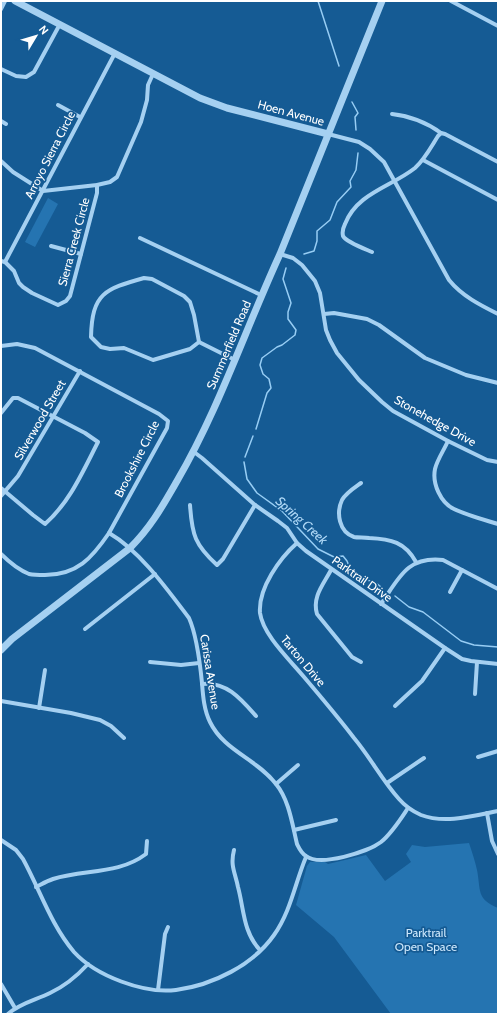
<svg xmlns="http://www.w3.org/2000/svg" width="499" height="1015" viewBox="0 0 499 1015" font-family="Cabin,sans-serif">
<style>
.green{fill:#2574b1}
.lines{fill:none;stroke-linecap:round;stroke-linejoin:round}
.stream{stroke:#97cdf4;stroke-width:1.5}
.minor{stroke:#a5d0f1;stroke-width:4}
.tertiary{stroke:#a5d0f1;stroke-width:7}
.labels{text-anchor:middle;stroke-width:3.5;stroke-linejoin:round;paint-order:stroke}
.street-label{font-size:12px;fill:#fff;stroke:#155b94}
.park-label{font-size:12px;fill:#cce7fc;stroke:#155b94}
.water-label{font-size:13px;font-style:italic;fill:#b1daf8;stroke:#155b94}
</style>
<rect width="100%" height="100%" fill="#155b94"/>
<!-- green -->
<g class="green">
<path d="M48 198 58 204 35 247 25 242Z"/>
<path d="M469 843C472 852 475 861 477 870 481 890 476 899 498 908V1014H391L334 937 296 905 307 866 310 862H325L328 864 366 855 385 881 411 862 406 854 412 845 425 847Z"/>
</g>
<g class="lines">
<!-- stream -->
<g class="stream">
<path d="M318 1 339 66"/>
<path d="M352 102 358 113 355 117 356 130"/>
<path d="M304 254 314 251 317 241V231L330 220 337 202 351 187 350 181 356 170 358 153"/>
<path d="M256 429 267 393 271 388 269 379 263 374 260 365 262 358 277 347 282 345 295 335 296 330 288 319V312L291 303 283 279 286 268"/>
<path d="M245 457 253 436"/>
<path d="M244 462 247 479 257 493 282 511 318 549 334 557 343 556 347 561 351 571 358 578 375 582 381 587"/>
<path d="M395 596 409 607 423 612 461 641 474 645 498 647"/>
</g>
<!-- minor -->
<g class="minor">
<path d="M451 1 498 26"/>
<path d="M1 9 5 1"/>
<path d="M1 69 16 76 26 77 34 72 60 24"/>
<path d="M58 105 80 117"/>
<path d="M392 114C410 116 426 122 441 133"/>
<path d="M1 121 6 124"/>
<path d="M328 134 359 142 370 149 384 162 449 280C462 296 480 305 498 314"/>
<path d="M423 160 498 200"/>
<path d="M1 161 13 172 43 191 97 185 110 182 117 177 141 122 147 100 148 85 153 74"/>
<path d="M140 238 261 295"/>
<path d="M51 246 81 254"/>
<path d="M372 252C365 249 346 242 343 236 342 232 343 228 345 224 357 193 391 187 415 168 425 159 431 147 438 136L441 133 445 134 498 162"/>
<path d="M280 254 293 258 302 265 315 281 320 293 326 330 330 340 337 353 359 380 382 402 393 411 448 441 487 460 498 462"/>
<path d="M1 261 5 262C42 193 78 123 115 53"/>
<path d="M5 262 14 271 19 283 23 287 32 293 58 305 66 301 70 296 97 193V185"/>
<path d="M144 278 152 279 184 296 190 302 194 315 199 342 190 349 153 360 124 348 110 349 101 347 91 337C92 293 105 289 144 278Z"/>
<path d="M324 314 334 313 367 319 379 325 425 358 466 375 498 383"/>
<path d="M199 342 235 360"/>
<path d="M1 346 17 344 35 348 159 414 168 421 167 428 109 533C92 558 77 575 45 575 40 575 34 575 29 574 19 570 9 562 1 554"/>
<path d="M1 413 13 398H18L85 433 98 442C83 471 70 502 45 524L33 515 1 488"/>
<path d="M448 441C444 450 437 460 435 469 432 484 441 503 454 509 466 515 485 520 498 524"/>
<path d="M194 452 202 458 255 505 278 521 287 528 297 543 306 551 445 648 462 659 471 661 498 664"/>
<path d="M361 483C354 488 346 493 342 500 336 513 339 532 354 537 358 538 365 537 369 538 391 539 405 542 416 562"/>
<path d="M1 496 18 476 80 371"/>
<path d="M190 505C192 535 195 545 217 565L223 559 255 505"/>
<path d="M109 533C140 551 167 589 189 618 197 636 200 663 202 683 203 696 204 710 210 722 224 751 257 759 276 784 289 800 292 823 297 844 299 848 301 853 306 856 320 867 368 852 381 842 392 833 400 820 408 808"/>
<path d="M297 543C280 558 258 588 260 613 263 635 290 660 304 677 321 697 338 717 354 738 370 757 382 780 399 799 405 806 412 811 421 815 445 824 473 816 498 811"/>
<path d="M331 570C323 585 312 597 317 614L352 657 361 662"/>
<path d="M450 592 462 570"/>
<path d="M381 604C399 578 407 556 443 560L498 589"/>
<path d="M85 629 155 574"/>
<path d="M150 662 181 665 199 663"/>
<path d="M202 684C226 681 241 699 256 716"/>
<path d="M475 694 477 662"/>
<path d="M1 701 71 713 100 720 111 726 124 738"/>
<path d="M395 706 422 681 445 648"/>
<path d="M39 708 45 670"/>
<path d="M478 757 498 751"/>
<path d="M387 783 424 758"/>
<path d="M276 784 298 765"/>
<path d="M487 813 492 841 498 854"/>
<path d="M294 830 336 820"/>
<path d="M1 840 16 850 23 859C40 890 51 925 74 952 96 976 144 994 176 990 213 985 253 965 274 935 291 911 295 883 306 857"/>
<path d="M234 850C230 866 235 872 238 887 244 909 243 932 260 950"/>
<path d="M36 887C42 884 47 881 53 879 85 869 118 875 146 854L147 841"/>
<path d="M1 984 15 1008"/>
<path d="M158 990 165 934 168 927"/>
<path d="M8 1014C20 1003 36 1000 50 993 65 986 77 976 88 964"/>
</g>
<!-- tertiary -->
<g class="tertiary">
<path d="M15 1 200 98 227 108 328 134"/>
<path d="M1 650 12 639 130 548C151 527 162 507 177 481 219 409 245 330 280 254L382 1"/>
</g>
</g>
<g class="labels">
<!-- street labels -->
<g class="street-label">
<text transform="translate(291 113) rotate(15)" y="4">Hoen Avenue</text>
<text transform="translate(50 155) rotate(-63)" y="4">Arroyo Sierra Circle</text>
<text transform="translate(74 242) rotate(-75)" y="4">Sierra Creek Circle</text>
<text transform="translate(229 345) rotate(-67)" y="4">Summerfield Road</text>
<text transform="translate(40 420) rotate(-60)" y="4">Silverwood Street</text>
<text transform="translate(435 421) rotate(29)" y="4">Stonehedge Drive</text>
<text transform="translate(137 459) rotate(-63)" y="4">Brookshire Circle</text>
<text transform="translate(362 579) rotate(35)" y="4">Parktrail Drive</text>
<text transform="translate(303 661) rotate(50)" y="4">Tarton Drive</text>
<text transform="translate(210 672) rotate(81)" y="4">Carissa Avenue</text>
</g>
<!-- park labels -->
<g class="park-label">
<text x="426" y="937">Parktrail<tspan x="426" dy="14">Open Space</tspan></text>
</g>
<!-- water labels -->
<g class="water-label">
<text transform="translate(302 520) rotate(42)" y="5">Spring Creek</text>
</g>
</g>
<!-- border -->
<rect width="499" height="1015" fill="none" stroke="#ffffff" stroke-width="4"/>
<!-- north arrow -->
<g transform="translate(36 36) rotate(52)" stroke="#155b94" stroke-width="3" paint-order="stroke">
<path d="M0-3L7 15L0 10L-7 15Z" fill="#ffffff"/>
<text y="-6" font-size="11" font-weight="bold" text-anchor="middle" fill="#ffffff">N</text>
</g>
</svg>
